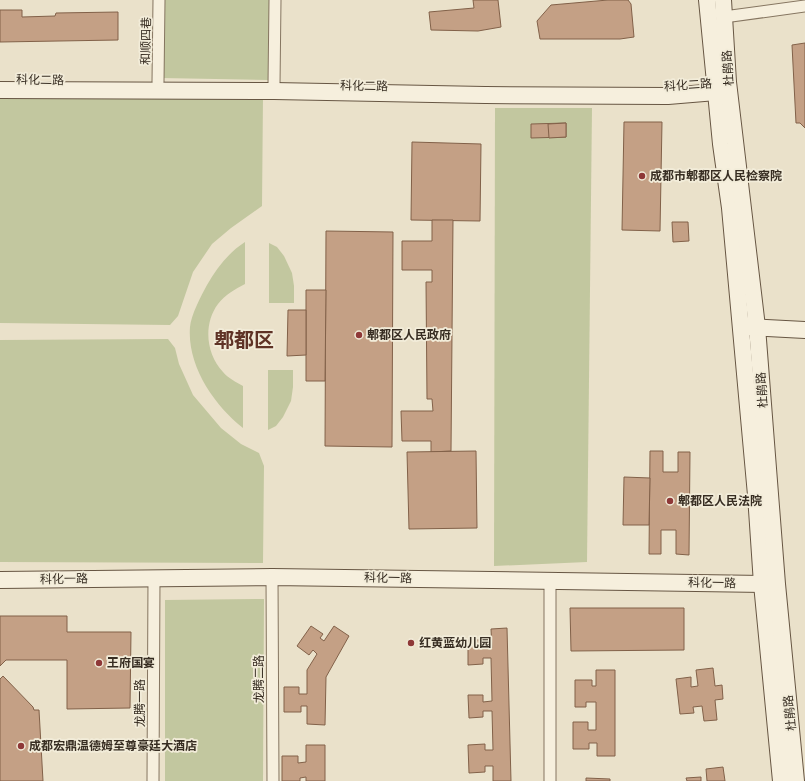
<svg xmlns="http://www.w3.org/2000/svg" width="805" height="781" viewBox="0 0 805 781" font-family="'PT Serif','Noto Sans SC',serif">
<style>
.green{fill:#c2c79f}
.building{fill:#c4a085;stroke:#826149}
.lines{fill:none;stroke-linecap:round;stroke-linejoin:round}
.street-casing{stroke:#857560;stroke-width:13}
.secondary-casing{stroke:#675643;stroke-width:18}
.street{stroke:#f6efdd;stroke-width:11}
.secondary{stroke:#f6efdd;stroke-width:16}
.poi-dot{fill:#8e3837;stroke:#f2ecd9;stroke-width:1.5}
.labels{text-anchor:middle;stroke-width:3.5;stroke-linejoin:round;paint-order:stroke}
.street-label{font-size:12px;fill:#372d22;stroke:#f2ecd9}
.poi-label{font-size:12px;font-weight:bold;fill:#372d22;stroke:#f2ecd9;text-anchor:start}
.town-label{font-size:20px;font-weight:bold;fill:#5f3326;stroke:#f2ecd9}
</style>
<rect width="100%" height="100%" fill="#eae1ca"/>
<!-- green -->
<g class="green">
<path d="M162 0H270L269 80 161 78Z"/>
<path d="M0 95 263 96 262 206 231 228 212 244 193 272 178 316 170 325 0 323Z"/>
<path d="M495 108H592L587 562 494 566Z"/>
<path d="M245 242V284C235 289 225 295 218 304 203 324 206 354 223 372 228 378 236 382 243 386V428C214 405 187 366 190 327 191 315 201 296 207 285 217 268 228 253 245 242Z"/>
<path d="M269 243 277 247 284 256 292 273 294 286V303H269Z"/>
<path d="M168 339 175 348 179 364 193 395 221 428 241 444 259 453 264 466 263 563 0 562V340Z"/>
<path d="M268 370H293V387L291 401 283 417 276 426 268 430Z"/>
<path d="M264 599 263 781H165V600Z"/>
</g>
<!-- building -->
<g class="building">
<path d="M473 0H498L501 27 478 31 431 30 429 12 474 8Z"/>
<path d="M608 0H628L631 4 634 37 620 39H540L537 21 551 5Z"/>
<path d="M0 10H22V17L55 16 56 13 118 12V40L0 42Z"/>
<path d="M805 43V128L800 123H796L792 45Z"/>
<path d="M624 122H662L660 231 622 230Z"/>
<path d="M566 123V137L531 138V124Z"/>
<path d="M566 123V137L549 138 548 124Z"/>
<path d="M412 142 481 144 480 221 411 220Z"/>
<path d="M432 220H453L451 451 431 452V441H402L401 411H433L432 399H427L426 282H432V270H402V241H432Z"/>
<path d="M672 222H688L689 241 673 242Z"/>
<path d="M326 231 393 232 392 447 325 446Z"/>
<path d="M306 290H326L325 381H306Z"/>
<path d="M288 310H306V355L287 356Z"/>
<path d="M476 451 477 528 409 529 407 452Z"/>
<path d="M650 451H663V472H678V452H690L689 555 676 554V530H661V554H649Z"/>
<path d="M624 477 650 478 649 525H623Z"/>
<path d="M570 608H684V650L571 651Z"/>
<path d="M0 616H67V632H131L130 708 67 709V660H6L0 666Z"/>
<path d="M311 626 323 634 320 638 324 641 334 626 349 636 326 677 325 725 307 724V706H301V712H284V687H299V694H307V670L317 654 313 650 309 655 297 646Z"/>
<path d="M507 628 511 781H493V766H485V772L469 773 468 745 485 744V750H493L492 711H483V717L469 718 468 695H483V702L492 701 491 658H483V664L468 665V640H482V648H492L491 629Z"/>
<path d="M713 668 715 686 722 685 723 699 715 700 717 720 704 721 702 706 693 707 694 713 680 714 676 679 691 677V687L698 686 696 670Z"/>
<path d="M596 670H615V756H597V743H589V749H573V722H588V730H596V702H586V707H575V680H592V686H596Z"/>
<path d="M3 676 33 707 34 710H39L43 781H0V679Z"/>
<path d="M306 745H325V781H306V777L300 778V781H282V756H298V763L306 762Z"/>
<path d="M723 767 725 781H707L706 769Z"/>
<path d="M701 777V781H687L686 778Z"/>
<path d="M586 778 610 779V781H586Z"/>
</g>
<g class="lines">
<!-- street casing -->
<g class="street-casing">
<g id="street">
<path d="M724 17 805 6"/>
<path d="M158 82 159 0"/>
<path d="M274 85 275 0"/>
<path d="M272 577 273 781"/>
<path d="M153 781 154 578"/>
<path d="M550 781V580"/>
</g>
</g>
<!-- secondary casing -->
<g class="secondary-casing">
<g id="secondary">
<path d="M707 0 721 144 730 208 756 495 762 584 781 781"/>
<path d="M723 0 728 82 757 327 777 584 796 781"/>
<path d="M0 90 274 91 485 95 668 96 716 92 724 85"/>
<path d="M747 327 805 330"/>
<path d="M0 580 272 577 772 584"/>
</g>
</g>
<!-- street -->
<use href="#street" class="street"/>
<!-- secondary -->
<use href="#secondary" class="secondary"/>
</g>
<!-- markers -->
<g class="poi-dot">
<circle cx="642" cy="176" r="4"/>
<circle cx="359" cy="335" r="4"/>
<circle cx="670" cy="501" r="4"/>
<circle cx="411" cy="643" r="4"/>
<circle cx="99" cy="663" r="4"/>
<circle cx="21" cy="746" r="4"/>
</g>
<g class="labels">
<!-- street labels -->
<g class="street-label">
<text transform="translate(146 41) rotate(-89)" y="4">和顺四巷</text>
<text transform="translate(728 68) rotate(-94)" y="4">杜鹃路</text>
<text transform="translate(40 80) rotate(1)" y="4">科化二路</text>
<text transform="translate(688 85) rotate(-4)" y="4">科化二路</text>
<text transform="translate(364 86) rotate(1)" y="4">科化二路</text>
<text transform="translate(762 390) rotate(-94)" y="4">杜鹃路</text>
<text transform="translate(388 578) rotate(1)" y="4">科化一路</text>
<text transform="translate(64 579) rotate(-1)" y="4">科化一路</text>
<text transform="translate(712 583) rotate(1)" y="4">科化一路</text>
<text transform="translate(259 679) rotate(-90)" y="4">龙腾二路</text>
<text transform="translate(140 703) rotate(-90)" y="4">龙腾一路</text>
<text transform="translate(790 713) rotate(-96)" y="4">杜鹃路</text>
</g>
<!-- poi labels -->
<g class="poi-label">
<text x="650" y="180">成都市郫都区人民检察院</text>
<text x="367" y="339">郫都区人民政府</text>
<text x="678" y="505">郫都区人民法院</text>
<text x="419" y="647">红黄蓝幼儿园</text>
<text x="107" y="667">王府国宴</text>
<text x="29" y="750">成都宏鼎温德姆至尊豪廷大酒店</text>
</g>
<!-- town labels -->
<g class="town-label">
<text x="244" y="347">郫都区</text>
</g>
</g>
</svg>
